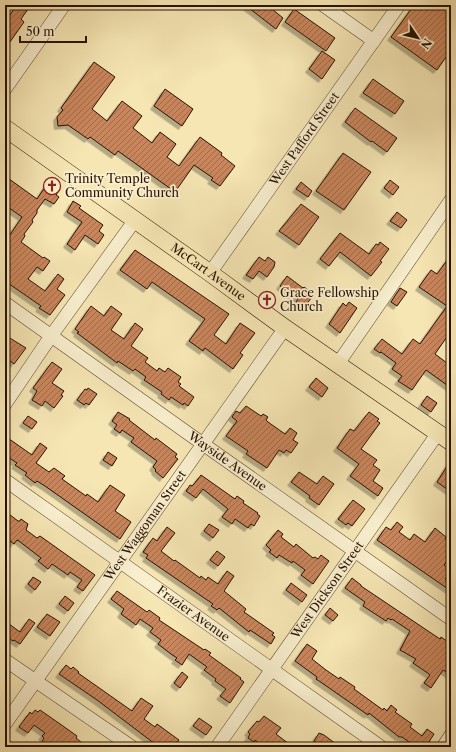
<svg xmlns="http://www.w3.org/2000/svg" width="456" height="752" viewBox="0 0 456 752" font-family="'Libre Caslon Text',serif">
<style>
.building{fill:url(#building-hatch);stroke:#281100;filter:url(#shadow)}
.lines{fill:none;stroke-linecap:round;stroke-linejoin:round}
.minor-casing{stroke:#5c462d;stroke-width:14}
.major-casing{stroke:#281100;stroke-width:18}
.minor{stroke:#f9efce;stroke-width:13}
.major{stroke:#f6e6b4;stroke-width:17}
.labels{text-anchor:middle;stroke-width:3.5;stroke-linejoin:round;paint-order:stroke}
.street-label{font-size:12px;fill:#281100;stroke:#f9efce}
.poi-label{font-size:12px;fill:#281100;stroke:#f9efce;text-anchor:start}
</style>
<defs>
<pattern id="building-hatch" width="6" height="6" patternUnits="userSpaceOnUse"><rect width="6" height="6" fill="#c9855b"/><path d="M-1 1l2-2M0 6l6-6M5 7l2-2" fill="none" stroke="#a36b49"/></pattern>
<filter id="shadow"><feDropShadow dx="-3.5" dy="3.5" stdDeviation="0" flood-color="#0004"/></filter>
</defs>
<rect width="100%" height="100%" fill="#f6e6b4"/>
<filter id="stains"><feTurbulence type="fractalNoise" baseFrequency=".005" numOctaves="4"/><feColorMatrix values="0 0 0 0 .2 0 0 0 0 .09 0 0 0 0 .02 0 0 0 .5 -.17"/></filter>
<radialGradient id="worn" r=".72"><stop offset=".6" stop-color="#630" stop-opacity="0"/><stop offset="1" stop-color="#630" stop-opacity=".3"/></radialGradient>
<!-- building -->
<g class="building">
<path d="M17 5H31L21 19 24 22 5 49V22Z"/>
<path d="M245 5H267L283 18 276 29Z"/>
<path d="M414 5H442L451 11V50L437 70 391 37Z"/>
<path d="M294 9 335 38 326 51 285 22Z"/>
<path d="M322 51 335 60 322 79 309 69Z"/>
<path d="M94 62 115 77 92 109 107 121 122 101 142 116 133 128 152 143 160 132 176 144 167 157 179 166 200 137 222 153 221 155 235 166 220 186 211 180 213 178 194 165 175 192 118 151 115 155 90 137 88 139 68 125 58 126 57 117 63 110 61 108Z"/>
<path d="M373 79 404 101 395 114 363 93Z"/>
<path d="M165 89 193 109 182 126 154 106Z"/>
<path d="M355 108 397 138 387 152 372 141 371 142 367 139 345 122Z"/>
<path d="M343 153 371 172 344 210 316 191Z"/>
<path d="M5 176 37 199 47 184 58 192 56 195 59 197 54 204 45 199 37 210V213L32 220 33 222 24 234 25 236 21 242 43 258 44 257 50 261 43 271 37 267 28 279 45 291 58 274 64 279 57 289 65 295 50 315 39 308 41 306 5 281V257L10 250 5 247V242L22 217 5 205Z"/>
<path d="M390 180 399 187 393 195 384 188Z"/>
<path d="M301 182 312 191 308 197 296 189Z"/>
<path d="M73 201 81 206 79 208 103 225 99 231 104 235 98 244 85 235 75 250 67 244 82 222 67 212Z"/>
<path d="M301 204 319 217 299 245 279 231Z"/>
<path d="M397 212 407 220 401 228 390 221Z"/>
<path d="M340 233 369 254 376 244 378 245 380 242 389 249 380 261 382 262 371 276 340 252 329 266 320 259Z"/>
<path d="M135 250 229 314 214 335 226 344 240 323 255 333 240 353 243 355 233 369 205 348 203 351 189 341 205 319 152 282 147 289 120 270Z"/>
<path d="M451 255V331L435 354 451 366V388L426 370 412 390 398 381 402 376 392 369 396 363 381 352 380 353 374 349 382 339 402 354 413 339 420 344 447 306 419 287 431 270 437 274Z"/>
<path d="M259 257 265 261 268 257 275 262 274 267 267 277 259 271 253 279 246 275Z"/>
<path d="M287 276 303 288 304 287 314 294 306 305 305 304 303 307 296 302 298 299 297 298 280 286Z"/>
<path d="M400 288 407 292 397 306 391 302Z"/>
<path d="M349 302 357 308 340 333 329 324 343 303 346 306Z"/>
<path d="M91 306 104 316 111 306 122 314 111 330 124 339 135 323 143 329 131 346 148 358 145 362 157 371 159 368 165 372 168 368 181 377 178 382 181 384 179 386 194 397 188 406 184 403 183 405 171 397 169 400 161 394 162 392 144 380 146 377 135 369 133 371 118 361 117 363 77 333 79 332 75 329Z"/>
<path d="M5 335 26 348 14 364 5 357Z"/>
<path d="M52 362 62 369 52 383 64 391 61 395 63 396 54 408 45 401 42 406 32 400 37 391 33 388Z"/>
<path d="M316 378 328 388 322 397 309 387Z"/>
<path d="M88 388 97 394 89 405 86 403 84 405 77 400 85 389 87 390Z"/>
<path d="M427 396 437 403 431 412 421 405Z"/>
<path d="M246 406 261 416 263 414 268 417 266 420 268 422 285 434 290 428 297 433 293 440 298 443 291 453 286 450 284 453 279 450 267 468 246 454 248 451 226 436 237 421 232 417 236 411 240 413Z"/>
<path d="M118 412 130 419 129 420 155 440 156 438 177 454 175 457 178 459 163 478 155 471 156 470 153 467 157 461 131 442 134 438 122 430 120 433 114 429 117 425 112 421Z"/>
<path d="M369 412 379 419 377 421 380 423 361 449 377 460 373 465 380 470 373 481 383 488 378 496 350 476 359 464 337 448 350 429 354 431Z"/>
<path d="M28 416 37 422 32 429 23 423Z"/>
<path d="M5 436 32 455 40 443 47 448 36 463 49 472 54 468 65 476 62 479 86 496 87 494 98 502 110 485 125 495 115 511 131 522 120 539 45 486 37 481 35 483 25 475 27 473 15 465 17 463 5 455Z"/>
<path d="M108 452 117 458 112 466 103 460Z"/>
<path d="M451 460V492L437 482Z"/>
<path d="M299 472 317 484 323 476 334 484 319 505 309 498 310 496 291 482Z"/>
<path d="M201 475 235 499 237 496 244 501 243 503 258 513 257 514 260 516 254 526 251 524 248 528 235 519 232 524 222 517 228 509 203 489 196 498 186 491 190 485 192 486 194 484Z"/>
<path d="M353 500 365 509 352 526 348 523 346 525 338 519Z"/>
<path d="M5 511 18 521H20L21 519 28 524 26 530 37 538 40 536 95 575 83 591 77 587 82 580 70 572 68 575 52 564 48 569 38 561 41 558 19 541 17 540 14 544 5 537Z"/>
<path d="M397 522 403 527 399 532 410 540 414 534 425 542 435 528 446 537 445 539 451 543V556L444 565 451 571 445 579 451 583V591L377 540 386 527 391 530Z"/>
<path d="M209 524 219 530 213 538 204 531Z"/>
<path d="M167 527 175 533 161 551 174 561 175 560 200 578 201 576 206 580 208 577 218 584 227 571 234 576 224 591 246 609 244 612 274 633 272 635 275 637 271 644 250 630 249 632 219 608 217 610 211 606 213 604 146 558 148 555 143 552 153 538 157 541Z"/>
<path d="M278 530 283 534 281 537 294 547 296 544 313 558 315 557 318 559 321 555 329 561 313 584 301 575 305 570 293 561 292 563 279 555 277 558 269 552 271 550 266 545Z"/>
<path d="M217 551 225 557 218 566 210 560Z"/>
<path d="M33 577 41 582 35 590 28 584Z"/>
<path d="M352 578 361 585V586L440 639 441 637 451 644V675L443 670 431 688 424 683 430 675 429 674 413 663 416 659 400 650 410 631 392 619 391 620 388 618 386 621 363 606 365 602 345 588Z"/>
<path d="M291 583 307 595 302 602 286 590Z"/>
<path d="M117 591 147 612 149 610 160 618 159 620 204 650 205 649 211 653 209 655 241 678 240 679 244 682 230 703 220 696 226 689 215 681 216 679 204 670 207 667 189 654 182 665 175 660 177 658 171 654 158 644 161 640 150 632 153 628 140 619 136 625 121 614 124 609 111 599Z"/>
<path d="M65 596 74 603 68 611 59 604Z"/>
<path d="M330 608 338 615 333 621 325 615Z"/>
<path d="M47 614 60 622 50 636 37 627Z"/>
<path d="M29 619 35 623 20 644 14 640 13 641 5 636V621L20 632Z"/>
<path d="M307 644 317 651 312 659 326 670 339 679 340 677 355 687 354 689 383 710 384 708 387 711 391 705 397 710 395 712 412 724 410 727 422 736 427 729 434 734 427 745 424 747H416L402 737H399L369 713 368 715 322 683 316 679 317 677 295 661Z"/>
<path d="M66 665 71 669 73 667 79 672 78 673 132 711 141 698 153 706 144 719 155 727 157 724 179 740 174 747H159L97 700 59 674Z"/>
<path d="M182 672 188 677 180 688 174 683Z"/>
<path d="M35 710 38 712 40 710 63 726 77 736 76 738 87 747H49L42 742 44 738 42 736 45 733 34 725 28 733 19 727 30 712 32 714Z"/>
<path d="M264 716 281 728 276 734 293 747H274L270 744 268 747H264L255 740 254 742 248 738 250 734 248 732 257 721 259 722Z"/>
<path d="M199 718 212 727 206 735 193 726Z"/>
<path d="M319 733 324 735 340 747H315L318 744 314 741Z"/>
</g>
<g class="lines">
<!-- minor casing -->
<g class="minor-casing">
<g id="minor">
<path d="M323 5 374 41"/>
<path d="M5 89 64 5"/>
<path id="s1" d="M210 273 399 5"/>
<path id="s2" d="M5 303 203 444 451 619"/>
<path d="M337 365 451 200"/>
<path d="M5 404 51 336 135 220"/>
<path id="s3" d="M5 480 381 747"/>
<path d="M5 660 132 747"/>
<path id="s4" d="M5 724 285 328"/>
<path id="s5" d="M217 747 438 433"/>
<path d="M443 747 451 735"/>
</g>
</g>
<!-- major casing -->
<g class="major-casing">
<g id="major">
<path id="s6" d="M5 128 210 273 285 328 451 442"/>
</g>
</g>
<!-- minor -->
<use href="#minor" class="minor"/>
<!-- major -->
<use href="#major" class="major"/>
</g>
<!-- icons -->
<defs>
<g id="church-ring" transform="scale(0.9)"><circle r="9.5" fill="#f9efce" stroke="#8f2418" stroke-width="1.5"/><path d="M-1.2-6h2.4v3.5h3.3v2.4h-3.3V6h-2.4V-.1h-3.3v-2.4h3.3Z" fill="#8f2418"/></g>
</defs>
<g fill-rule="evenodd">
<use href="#church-ring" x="52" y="186"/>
<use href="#church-ring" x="267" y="300"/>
</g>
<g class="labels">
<!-- street labels -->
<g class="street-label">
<text dy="4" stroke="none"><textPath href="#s1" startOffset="164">West Pafford Street</textPath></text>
<text dy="4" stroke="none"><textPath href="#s6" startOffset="249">McCart Avenue</textPath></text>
<text dy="4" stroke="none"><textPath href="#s2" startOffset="273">Wayside Avenue</textPath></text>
<text dy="4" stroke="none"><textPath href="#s4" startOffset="243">West Waggoman Street</textPath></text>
<text dy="4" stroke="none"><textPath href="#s5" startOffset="192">West Dickson Street</textPath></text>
<text dy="4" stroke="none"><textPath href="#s3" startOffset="231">Frazier Avenue</textPath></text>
</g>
<!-- poi labels -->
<g class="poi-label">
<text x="65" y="183">Trinity Temple<tspan x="65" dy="14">Community Church</tspan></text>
<text x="280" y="297">Grace Fellowship<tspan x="280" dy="14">Church</tspan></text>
</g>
</g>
<!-- margin -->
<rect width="456" height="752" fill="none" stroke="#f6e6b4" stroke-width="20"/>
<rect x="6" y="6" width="444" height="740" fill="none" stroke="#281100" stroke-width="2"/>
<rect x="10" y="10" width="436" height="732" fill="none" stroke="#281100"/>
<!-- north arrow -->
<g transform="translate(418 38) rotate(125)" stroke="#f9efce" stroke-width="3" paint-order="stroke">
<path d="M0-3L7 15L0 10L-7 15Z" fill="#281100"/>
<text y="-6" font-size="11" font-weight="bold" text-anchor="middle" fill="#281100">N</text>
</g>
<!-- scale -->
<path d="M20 36v6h66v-6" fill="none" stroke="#281100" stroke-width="2"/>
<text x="26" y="36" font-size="12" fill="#281100" stroke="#f9efce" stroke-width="3" paint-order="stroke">50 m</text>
<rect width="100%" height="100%" filter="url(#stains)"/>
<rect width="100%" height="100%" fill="url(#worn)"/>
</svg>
